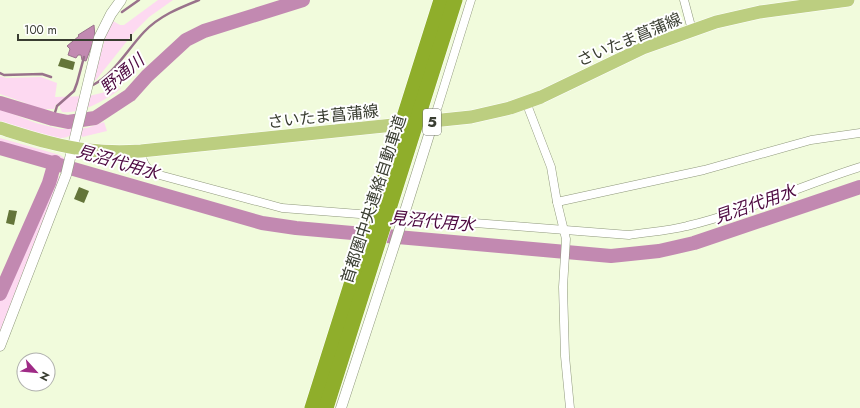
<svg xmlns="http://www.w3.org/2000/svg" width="860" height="408" viewBox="0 0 860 408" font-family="Jost,'Noto Sans JP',sans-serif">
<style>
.green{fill:#fdd9f1}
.water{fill:#c289b1;stroke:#99728b}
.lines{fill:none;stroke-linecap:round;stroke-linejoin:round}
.stream{stroke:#99728b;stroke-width:2.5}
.river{stroke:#c289b1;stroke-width:14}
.building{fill:#64753a}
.minor-casing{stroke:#8f987c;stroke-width:9}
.tertiary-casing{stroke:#8f987c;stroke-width:11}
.primary-casing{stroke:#fff;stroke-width:14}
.minor{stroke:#fff;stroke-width:8}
.tertiary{stroke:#fff;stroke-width:10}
.primary{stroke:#bcce80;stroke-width:13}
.motorway-bridge-casing{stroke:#fff;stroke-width:16;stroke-linecap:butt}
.motorway-bridge{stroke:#8fae2b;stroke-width:15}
.labels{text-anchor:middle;stroke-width:4;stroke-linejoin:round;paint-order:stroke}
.shield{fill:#fff;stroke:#74776f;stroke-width:1}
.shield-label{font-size:15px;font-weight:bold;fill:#393d31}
.street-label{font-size:16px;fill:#393d31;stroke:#fff}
.water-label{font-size:17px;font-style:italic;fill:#4d0940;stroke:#fff}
</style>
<rect width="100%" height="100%" fill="#f1fbdc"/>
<!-- green -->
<g class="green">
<path d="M158 0H173L149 17 135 31 96 80H93L107 32 113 21 120 25H124Z"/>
<path d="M0 76 6 78 41 77 57 83 55 97 89 96 122 88C105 100 83 114 62 112L60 108V105L56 104 54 109H38L23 102 0 94Z"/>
<path d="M0 109 36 123 60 129 87 128 104 122 107 131 82 137 81 135H71C60 145 14 127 0 123Z"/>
<path d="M0 138 60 155 64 158V162L0 143Z"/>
<path d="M46 170 57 174 60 179 49 212 33 246 0 337V301L43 203 51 179 50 175 47 176 36 206 0 289V282L34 204Z"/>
</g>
<!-- water -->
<path class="water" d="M94 25 95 37 86 61 82 60 81 55H78L76 58 68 55 70 49 67 46 79 36 78 35Z"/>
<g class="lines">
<!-- stream -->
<g class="stream">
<path d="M122 12 139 0"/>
<path d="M0 73 4 75 42 74 51 77"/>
<path d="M93 85C114 74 127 50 144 32 159 16 179 8 199 0"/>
<path d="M53 119 57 106 74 91 77 83 84 57"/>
</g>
<!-- river -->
<g class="river">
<path d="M0 103 53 119 68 122 95 118 130 95 147 76 186 40 204 31 303 0"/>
<path d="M0 148 262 223 296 228 611 256 659 251 694 243 860 187"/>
<path d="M0 294 49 183 55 162"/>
</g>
</g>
<!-- building -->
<g class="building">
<path d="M61 58 75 62 73 70 58 66Z"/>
<path d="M79 187 89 191 84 203 74 199Z"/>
<path d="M9 210 17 211 14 225 6 223Z"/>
</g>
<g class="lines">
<!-- minor casing -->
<g class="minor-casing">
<g id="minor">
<path d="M684 0 692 30"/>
<path d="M526 102 551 167 557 202 566 239 563 287 565 356 570 408"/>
<path d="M433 122 471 0"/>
<path d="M141 151C142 162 145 166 152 173L282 208 629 235C648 232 668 231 687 226 746 212 802 185 860 167"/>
<path d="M557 202 704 170 811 140 860 133"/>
</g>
</g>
<!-- tertiary casing -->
<g class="tertiary-casing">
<g id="tertiary">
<path d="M0 346 66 175 99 38 111 14 121 0"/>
<path d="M341 408 395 243 433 122"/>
</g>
</g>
<!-- primary casing -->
<g class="primary-casing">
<path id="primary" d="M0 128C29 137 59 147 89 150 106 152 124 152 141 151L471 117 510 108 541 97 643 48 716 22 760 12 848 0"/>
</g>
<!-- minor -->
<use href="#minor" class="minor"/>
<!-- tertiary -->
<use href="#tertiary" class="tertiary"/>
<!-- primary -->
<use href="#primary" class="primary"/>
<!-- motorway-bridge casing -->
<g class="motorway-bridge-casing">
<g id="motorway-bridge">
<path d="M312 408 441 0"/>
<path d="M326 408 455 0"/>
</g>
</g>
<!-- motorway-bridge -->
<use href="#motorway-bridge" class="motorway-bridge"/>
</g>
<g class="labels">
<!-- shield labels -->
<rect class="shield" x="423" y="109" width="18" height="26" rx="3"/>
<g class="shield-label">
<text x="432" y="127">5</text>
</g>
<!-- street labels -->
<g class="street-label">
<text transform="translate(629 39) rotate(-23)" y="6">さいたま菖蒲線</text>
<text transform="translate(323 116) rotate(-6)" y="6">さいたま菖蒲線</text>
<text transform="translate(373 199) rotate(-72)" y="6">首都圏中央連絡自動車道</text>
</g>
<!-- water labels -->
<g class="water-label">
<text transform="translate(122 74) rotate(-40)" y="6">野通川</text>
<text transform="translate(118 162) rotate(16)" y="6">見沼代用水</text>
<text transform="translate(755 204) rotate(-19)" y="6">見沼代用水</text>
<text transform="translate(432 221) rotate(5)" y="6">見沼代用水</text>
</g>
</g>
<!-- north arrow -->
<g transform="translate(36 372) rotate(117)"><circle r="19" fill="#ffffff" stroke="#b0b1ad"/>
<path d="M0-3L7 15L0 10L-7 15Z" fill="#9f2b86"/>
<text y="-6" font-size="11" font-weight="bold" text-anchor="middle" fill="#393d31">N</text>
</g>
<!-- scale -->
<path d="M18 34v6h113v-6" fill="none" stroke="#393d31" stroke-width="2"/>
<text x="24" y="34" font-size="12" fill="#393d31" stroke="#ffffff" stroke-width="3" paint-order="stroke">100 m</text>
</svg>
